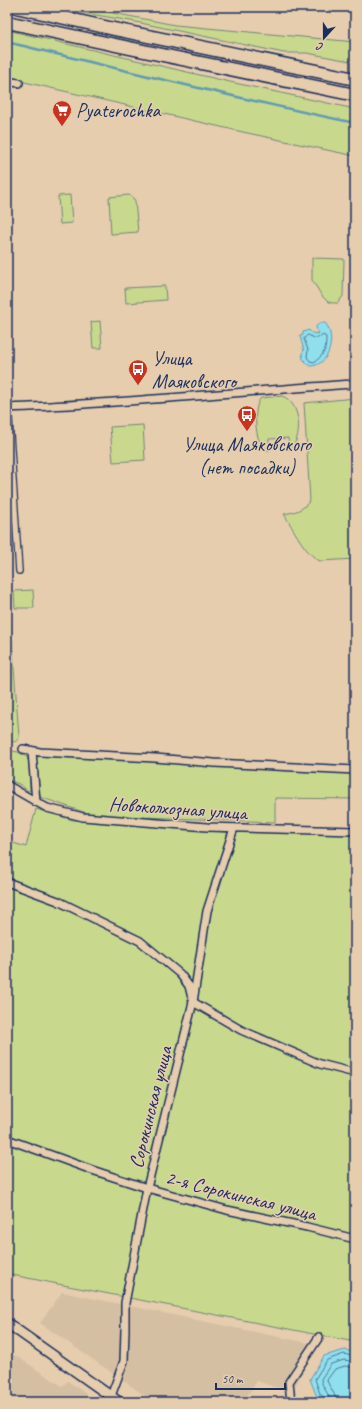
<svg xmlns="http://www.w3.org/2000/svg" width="362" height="1409" viewBox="0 0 362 1409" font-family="Caveat,sans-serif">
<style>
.built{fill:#d5bfa3}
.green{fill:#c8d98e;stroke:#728476}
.water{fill:#90dfed;stroke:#6199b4}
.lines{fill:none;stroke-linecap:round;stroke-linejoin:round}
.shore{stroke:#4a7597;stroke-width:1}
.stream{stroke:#6199b4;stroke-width:2.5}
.pedestrian-casing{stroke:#1b2f5e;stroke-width:8}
.minor-casing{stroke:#1b2f5e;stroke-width:10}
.tertiary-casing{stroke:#1b2f5e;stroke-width:12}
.primary-casing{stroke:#1b2f5e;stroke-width:15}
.pedestrian{stroke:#e6cdae;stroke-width:5.5}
.minor{stroke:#e6cdae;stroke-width:7}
.tertiary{stroke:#e6cdae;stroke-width:9}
.primary{stroke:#e6cdae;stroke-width:12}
.labels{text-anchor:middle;stroke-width:3;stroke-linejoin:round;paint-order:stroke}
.poi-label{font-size:20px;fill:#1b2f5e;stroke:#e6cdae;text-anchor:start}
.street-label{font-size:20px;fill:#1b2f5e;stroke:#e6cdae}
</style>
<rect width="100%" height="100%" fill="#e6cdae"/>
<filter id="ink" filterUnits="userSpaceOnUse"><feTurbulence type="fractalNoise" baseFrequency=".025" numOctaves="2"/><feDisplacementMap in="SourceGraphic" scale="8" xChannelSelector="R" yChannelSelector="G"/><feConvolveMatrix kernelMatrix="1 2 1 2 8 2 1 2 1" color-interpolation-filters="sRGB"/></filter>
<g filter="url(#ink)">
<!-- built -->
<g class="built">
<path d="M62 1292 318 1345 291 1393 257 1381 243 1402H154L40 1323Z"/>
<path d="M7 1350 62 1386 68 1381 97 1402H7Z"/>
</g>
<!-- green -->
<g class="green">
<path d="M49 7H82L175 25 355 42V62L307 53H284L131 21Z"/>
<path d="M7 30 230 82 355 109V156L243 132 7 78Z"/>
<path d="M70 195 72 223 60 224 58 196Z"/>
<path d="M129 195 134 199 135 201 138 232 111 234 109 197Z"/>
<path d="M312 258 344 259 343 296 338 303H333L328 302 322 296 312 280Z"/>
<path d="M165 286 166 300 126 303 125 288Z"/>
<path d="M100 321 102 348H93L91 322Z"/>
<path d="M282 396C301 402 304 440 289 450L288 438 269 439V451C266 449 262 446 260 442 255 434 253 405 261 398Z"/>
<path d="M355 398V559L320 561C305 554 293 528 284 514 295 512 304 510 310 500L304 403Z"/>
<path d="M143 425 145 460 113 462 110 427Z"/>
<path d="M33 590 34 608H15L14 591Z"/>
<path d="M7 616 10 621 11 627 19 737C16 744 13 741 7 742Z"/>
<path d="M7 750 18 752 27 757 29 763 30 790 28 791 21 785 7 779Z"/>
<path d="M36 756 355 772V799L275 798V822L92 815 40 797Z"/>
<path d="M36 809 73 820 225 832 355 834V1342L7 1274V841L26 847Z"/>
</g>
<!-- water -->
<g class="water">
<path d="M325 323C336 334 331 366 310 366L303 359 302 353 304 351 300 336 303 335V332L309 330 312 333 318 334 319 333 316 328C317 323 321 323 325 323Z"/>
<path d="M345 1350 355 1353V1402H323L317 1397 310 1379 324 1356Z"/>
</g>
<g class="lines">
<!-- shore -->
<g class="shore">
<path d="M308 335C314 338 318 340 323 335L326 337C326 349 325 355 314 362L310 361 307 357 308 350 304 339Z"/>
<path d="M325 1402V1398L320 1394 315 1379 327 1360 344 1354 355 1357"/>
<path d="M330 1402C330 1393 322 1389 321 1379L331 1364 344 1360 355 1362"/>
<path d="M336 1402C336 1393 329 1388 327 1380L335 1369 345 1366 355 1368"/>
</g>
<!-- stream -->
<path class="stream" d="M7 42C123 70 238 99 355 123"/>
<!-- pedestrian casing -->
<g class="pedestrian-casing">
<path id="pedestrian" d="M9 419 19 571"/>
</g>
<!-- minor casing -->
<g class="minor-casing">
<g id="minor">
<path d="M12 82 19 83"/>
<path d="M7 408C123 404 239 391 355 384"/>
<path d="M23 749 40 752 155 758 214 763 355 770"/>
<path d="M32 751 36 802"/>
<path d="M7 785 47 808 83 817 207 827 355 831"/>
<path d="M7 882 58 901 140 941 180 974 189 986 193 1002 241 1030 320 1064 355 1073"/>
<path d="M7 1139 92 1170 147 1188 227 1210 307 1227 355 1239"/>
<path d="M111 1396 124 1361 125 1330V1303L147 1188 193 1002 207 911 234 828"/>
<path d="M291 1402 289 1382 319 1337"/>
</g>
</g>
<!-- tertiary casing -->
<g class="tertiary-casing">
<path id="tertiary" d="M7 1323 119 1402"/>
</g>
<!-- primary casing -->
<g class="primary-casing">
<g id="primary">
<path d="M16 7 114 29 355 79"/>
<path d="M7 22 172 57 355 95"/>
</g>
</g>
<!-- pedestrian -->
<use href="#pedestrian" class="pedestrian"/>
<!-- minor -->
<use href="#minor" class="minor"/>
<!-- tertiary -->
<use href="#tertiary" class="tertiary"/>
<!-- primary -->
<use href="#primary" class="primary"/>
</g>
</g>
<!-- icons -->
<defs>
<g id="supermarket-pin" transform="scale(1)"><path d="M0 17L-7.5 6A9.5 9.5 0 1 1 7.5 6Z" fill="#c8321e" stroke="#e6cdae"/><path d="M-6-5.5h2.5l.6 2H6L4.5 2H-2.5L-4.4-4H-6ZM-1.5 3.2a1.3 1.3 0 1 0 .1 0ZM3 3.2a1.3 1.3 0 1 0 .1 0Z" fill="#fff"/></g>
<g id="bus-pin" transform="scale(1)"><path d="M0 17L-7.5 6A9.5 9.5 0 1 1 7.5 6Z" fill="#c8321e" stroke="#e6cdae"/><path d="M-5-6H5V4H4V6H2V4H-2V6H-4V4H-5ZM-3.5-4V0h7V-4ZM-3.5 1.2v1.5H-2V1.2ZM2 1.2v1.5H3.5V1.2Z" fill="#fff"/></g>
</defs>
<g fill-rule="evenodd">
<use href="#supermarket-pin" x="62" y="110"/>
<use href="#bus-pin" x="138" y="369"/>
<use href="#bus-pin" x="247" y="415"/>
</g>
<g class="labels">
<!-- poi labels -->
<g class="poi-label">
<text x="76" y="117">Pyaterochka</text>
<text x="152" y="365">Улица<tspan x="152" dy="23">Маяковского</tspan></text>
<text x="247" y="451" text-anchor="middle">Улица Маяковского<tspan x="247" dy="23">(нет посадки)</tspan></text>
</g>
<!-- street labels -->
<g class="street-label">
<text transform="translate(178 808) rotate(4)" y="7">Новоколхозная улица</text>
<text transform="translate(150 1107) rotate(-76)" y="7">Сорокинская улица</text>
<text transform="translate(241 1195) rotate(14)" y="7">2-я Сорокинская улица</text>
</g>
</g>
<!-- margin -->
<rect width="362" height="1409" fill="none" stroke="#e6cdae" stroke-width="24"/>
<rect x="12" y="12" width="338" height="1385" fill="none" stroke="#1b2f5e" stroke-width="1.5" filter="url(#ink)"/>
<!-- north arrow -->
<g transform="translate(324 38) rotate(201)" stroke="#e6cdae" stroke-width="3" paint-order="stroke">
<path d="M0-3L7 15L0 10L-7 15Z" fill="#1b2f5e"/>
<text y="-6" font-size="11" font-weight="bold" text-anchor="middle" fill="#1b2f5e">С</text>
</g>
<!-- scale -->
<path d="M216 1383v6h69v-6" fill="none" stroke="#1b2f5e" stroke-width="2"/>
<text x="222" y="1383" font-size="12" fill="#1b2f5e" stroke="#e6cdae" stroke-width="3" paint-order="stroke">50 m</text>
</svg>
